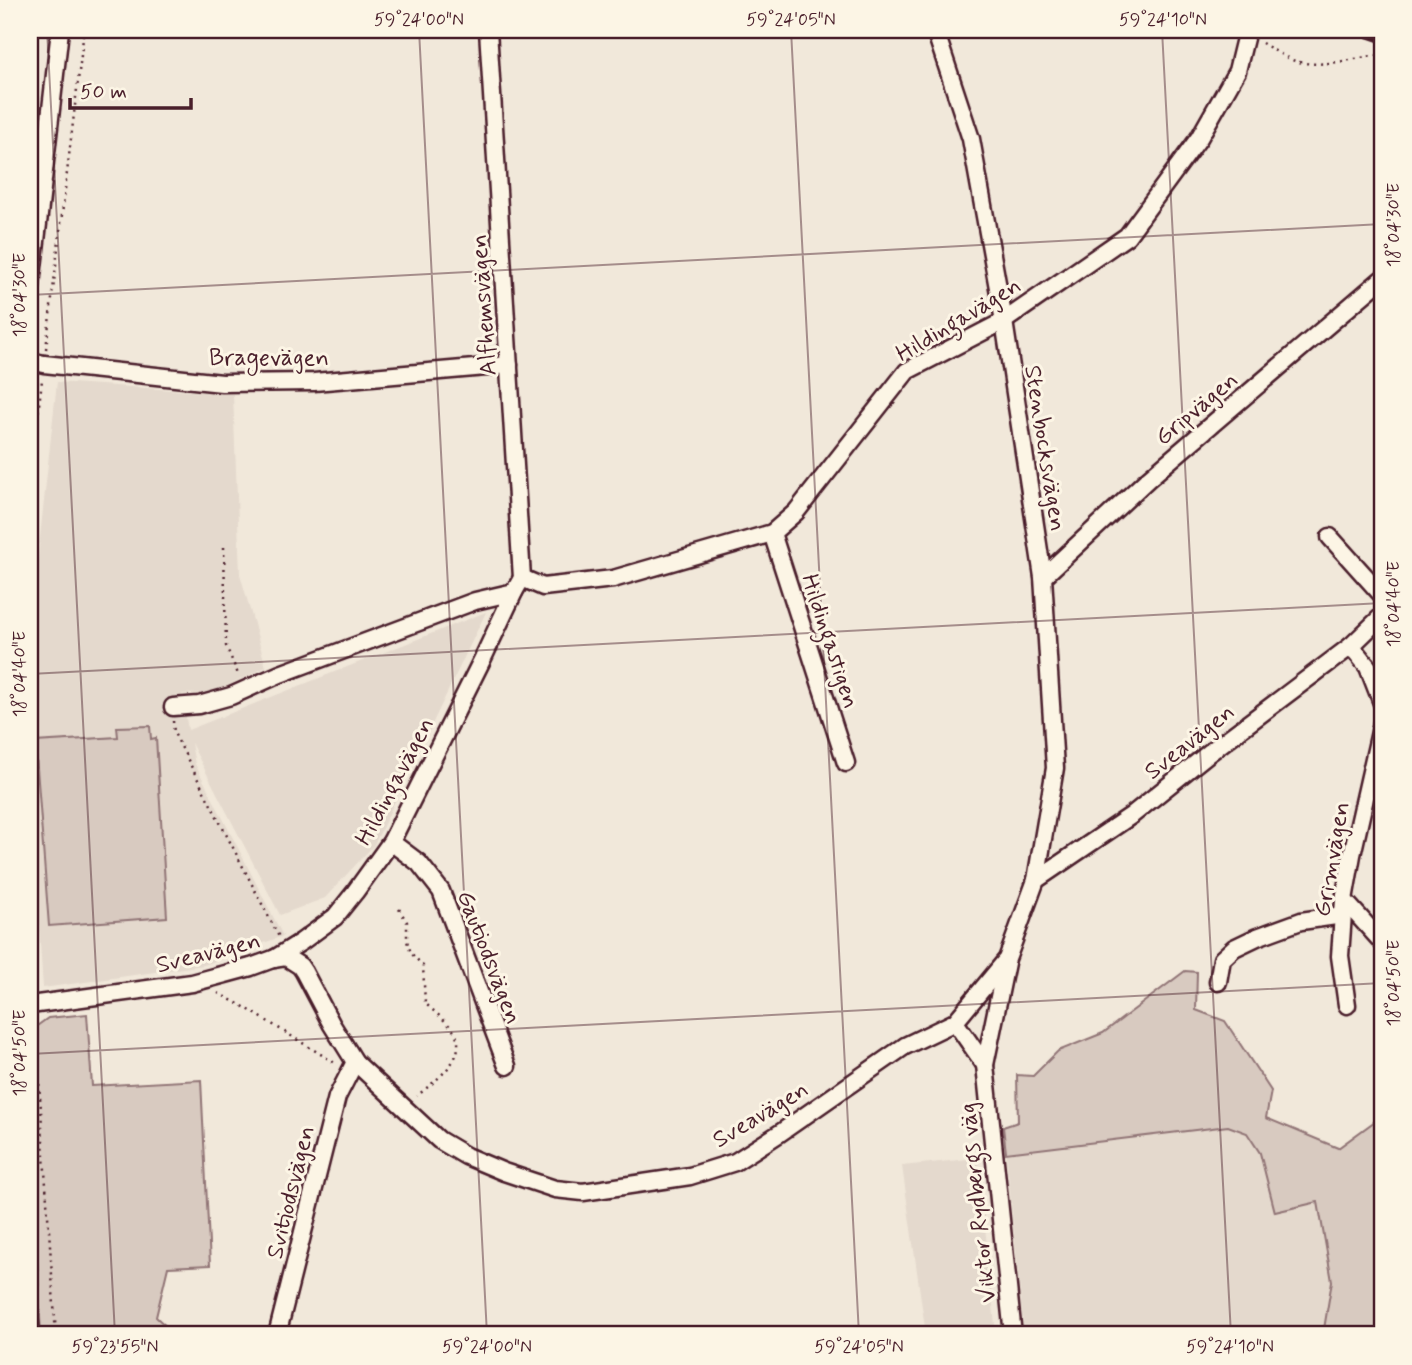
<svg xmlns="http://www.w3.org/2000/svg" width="1412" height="1365" viewBox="0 0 1412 1365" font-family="Mynerve,sans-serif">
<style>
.built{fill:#e4d9cd}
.green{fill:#d8cac0;stroke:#917476;stroke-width:2}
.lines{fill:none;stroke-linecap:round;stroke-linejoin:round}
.minor-casing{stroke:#4a1f2b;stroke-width:21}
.path{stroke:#4a1f2b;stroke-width:2.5;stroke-dasharray:2 5;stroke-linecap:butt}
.minor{stroke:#fcf5e5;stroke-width:16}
.rail{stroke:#4a1f2b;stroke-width:4.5}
.ticks{fill:none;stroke:#4a1f2b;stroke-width:2;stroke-opacity:0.45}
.labels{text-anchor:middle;stroke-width:6;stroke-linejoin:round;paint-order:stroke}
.street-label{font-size:24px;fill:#4a1f2b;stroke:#fcf5e5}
.neatline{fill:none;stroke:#4a1f2b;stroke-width:2.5}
.ticks-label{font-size:18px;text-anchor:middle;fill:#4a1f2b}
</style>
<rect width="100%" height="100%" fill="#f1e8da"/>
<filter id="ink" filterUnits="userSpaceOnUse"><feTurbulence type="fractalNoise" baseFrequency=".0143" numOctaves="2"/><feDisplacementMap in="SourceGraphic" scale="14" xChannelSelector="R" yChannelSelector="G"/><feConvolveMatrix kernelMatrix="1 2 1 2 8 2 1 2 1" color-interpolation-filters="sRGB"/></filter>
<g filter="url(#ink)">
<!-- built -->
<g class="built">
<path d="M57 382 233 394 240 574 266 667 212 693 182 694 188 730 486 612 374 845 325 898 280 915 191 743 195 764 283 936 204 965 43 988 30 795V628Z"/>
<path d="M1228 1126 1247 1133 1260 1153 1267 1181 1318 1201 1332 1281 1323 1335H1024L1006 1153Z"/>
<path d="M978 1158 996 1335H926L902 1166Z"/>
</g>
<!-- green -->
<g class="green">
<path d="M150 726 151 739 156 738 167 917 49 926 35 742 118 737 117 727Z"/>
<path d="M1185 971 1197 972 1196 1010 1225 1021 1271 1091 1266 1118 1338 1148 1382 1116V1335H1323L1332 1281 1318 1202 1275 1212 1260 1153 1247 1133 1228 1126 1006 1153 1003 1127 1018 1122 1017 1075 1033 1076 1058 1051 1103 1033Z"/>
<path d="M87 1014 92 1086 201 1080 210 1265 168 1267 156 1317 171 1331V1335H41L30 1130V1031L48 1018Z"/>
</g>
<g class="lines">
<!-- minor casing -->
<g class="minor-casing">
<g id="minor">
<path d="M488 30 522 578"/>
<path d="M935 30 971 139 1004 321 1043 577 1055 768 1036 880"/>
<path d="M30 294 60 30"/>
<path d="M30 361 44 364 222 383 314 382 509 365"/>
<path d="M772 533 846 763"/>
<path d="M1330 537 1382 595"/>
<path d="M1043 577 1148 479 1382 279"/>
<path d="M1351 646 1368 667 1382 703"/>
<path d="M173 707 199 705 231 696 280 674 475 601 514 592"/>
<path d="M391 842 419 863 441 891 507 1066"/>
<path d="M1344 900 1382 942"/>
<path d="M274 959 301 942 335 917 355 892 391 842 483 658 514 592 522 578 543 587 613 579 772 533 796 512 907 371 1004 321 1127 236 1199 138 1237 71 1247 30"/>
<path d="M1006 963 985 1065 1013 1335"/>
<path d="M1218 982 1222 959 1234 948 1257 937 1301 921 1343 915"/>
<path d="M30 1005 192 983 251 967 273 959 286 957 300 966 304 972 332 1025 355 1062 439 1140 466 1156 504 1172 555 1189 583 1192 690 1176 735 1162 780 1133 905 1046 955 1022 1007 959 1036 880 1132 815 1209 753 1351 646 1382 616"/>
<path d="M1347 1005 1340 956 1344 900 1352 855 1382 723"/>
<path d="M955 1022 985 1065"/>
<path d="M30 1324V1335"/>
<path d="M277 1335 337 1097 355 1062"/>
</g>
</g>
<!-- path -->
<g class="path">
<path d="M1262 43C1272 49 1284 57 1295 61 1323 69 1355 57 1382 55"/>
<path d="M30 76 36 30"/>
<path d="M46 349 84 30"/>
<path d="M30 481 42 380"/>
<path d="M224 547 226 646 238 674"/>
<path d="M173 721 174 733 279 937"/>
<path d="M399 909 407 922V941L411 953 423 966 425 1003C433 1011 451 1024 456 1035 467 1060 433 1082 417 1096"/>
<path d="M30 958 33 990"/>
<path d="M218 993 246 1008 335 1063"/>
<path d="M35 1021 56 1335"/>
</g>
<!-- minor -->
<use href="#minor" class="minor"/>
<!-- rail -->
<path class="rail" d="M1350 30 1382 41"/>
</g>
</g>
<!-- ticks -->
<path class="ticks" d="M47 30 115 1335M419 30 487 1335M791 30 859 1335M1162 30 1231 1335M30 295 1382 224M30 674 1382 603M30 1054 1382 983"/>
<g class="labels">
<!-- street labels -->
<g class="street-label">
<text transform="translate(483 305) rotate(-94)" y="8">Alfhemsvägen</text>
<text transform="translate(958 319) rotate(-31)" y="8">Hildingavägen</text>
<text x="269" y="365">Bragevägen</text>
<text transform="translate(1196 408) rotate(-40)" y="8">Gripvägen</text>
<text transform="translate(1046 448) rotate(81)" y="8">Stenbocksvägen</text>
<text transform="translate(831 641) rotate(72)" y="8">Hildingastigen</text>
<text transform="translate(1189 741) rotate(-38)" y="8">Sveavägen</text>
<text transform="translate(394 781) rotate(-62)" y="8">Hildingavägen</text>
<text transform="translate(1331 859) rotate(-80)" y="8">Grimvägen</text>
<text transform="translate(208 952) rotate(-14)" y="8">Sveavägen</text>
<text transform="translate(490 957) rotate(69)" y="8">Gautiodsvägen</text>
<text transform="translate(760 1114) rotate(-31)" y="8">Sveavägen</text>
<text transform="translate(290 1192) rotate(-76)" y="8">Svitiodsvägen</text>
<text transform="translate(977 1203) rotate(-96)" y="8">Viktor Rydbergs väg</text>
</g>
</g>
<!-- margin -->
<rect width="1412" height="1365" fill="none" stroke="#fcf5e5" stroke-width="77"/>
<!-- scale -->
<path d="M70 98v10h121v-10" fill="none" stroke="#4a1f2b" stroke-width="3.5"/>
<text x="80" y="98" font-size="21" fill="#4a1f2b" stroke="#fcf5e5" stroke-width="5" paint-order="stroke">50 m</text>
<rect x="38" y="38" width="1336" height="1288" class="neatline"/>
<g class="ticks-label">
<text x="419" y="25">59°24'00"N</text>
<text x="791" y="25">59°24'05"N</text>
<text x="1163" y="25">59°24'10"N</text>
<text transform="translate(1393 225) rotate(-90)" y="6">18°04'30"E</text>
<text transform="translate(19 295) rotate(-90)" y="6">18°04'30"E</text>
<text transform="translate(1393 604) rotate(-90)" y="6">18°04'40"E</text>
<text transform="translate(19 674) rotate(-90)" y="6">18°04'40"E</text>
<text transform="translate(1393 983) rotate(-90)" y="6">18°04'50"E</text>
<text transform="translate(19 1053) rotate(-90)" y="6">18°04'50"E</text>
<text x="115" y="1352">59°23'55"N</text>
<text x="487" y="1352">59°24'00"N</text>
<text x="859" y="1352">59°24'05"N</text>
<text x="1230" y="1352">59°24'10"N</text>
</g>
</svg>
